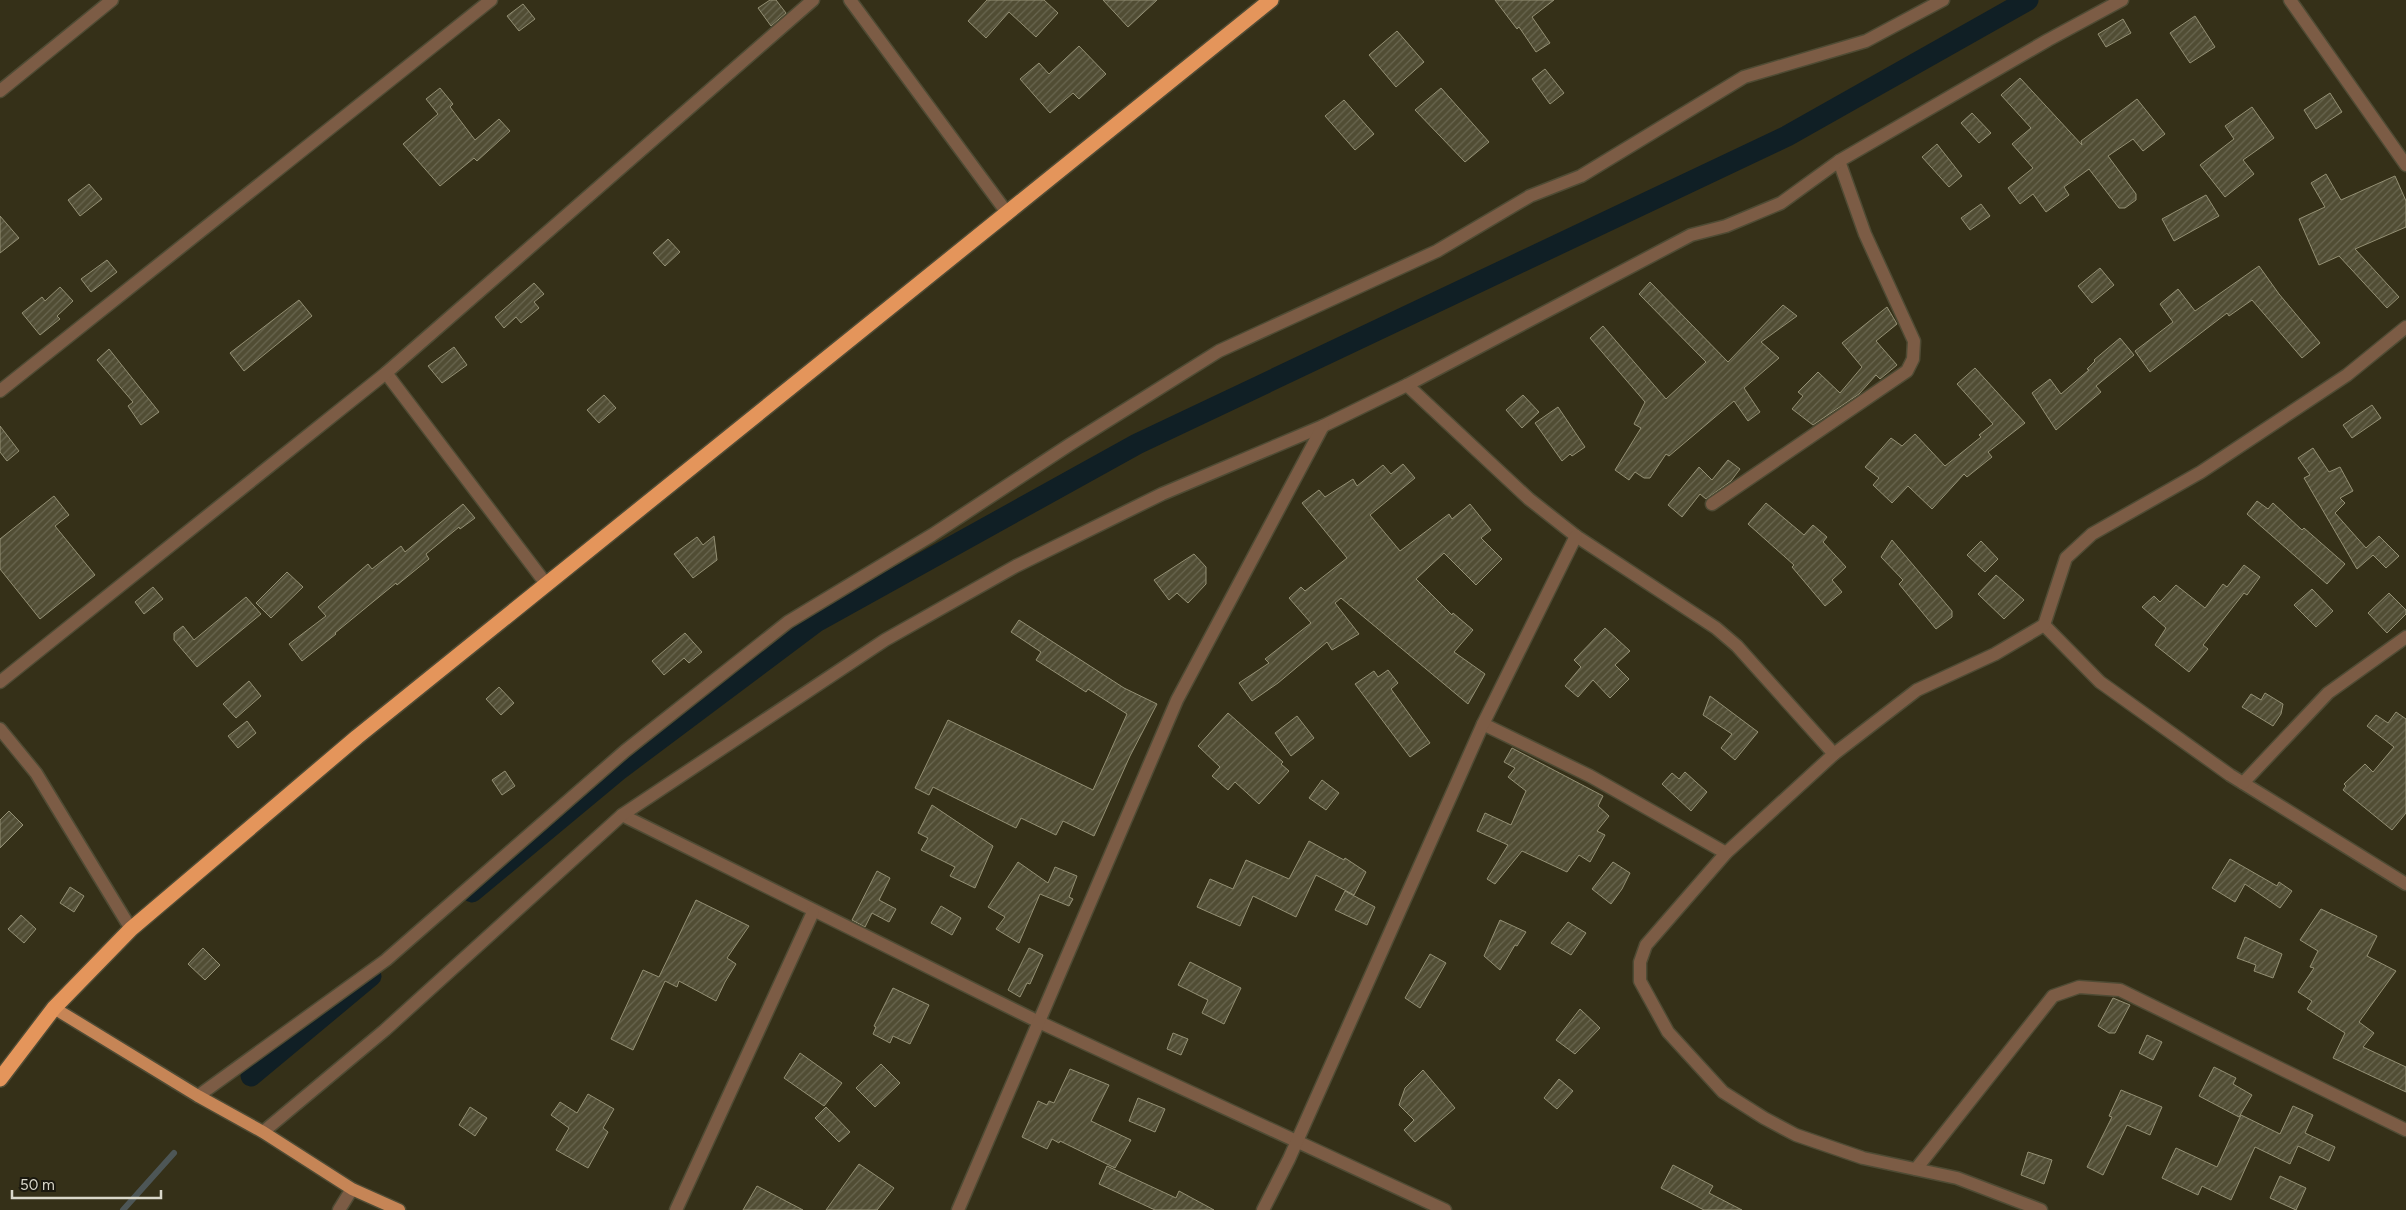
<svg xmlns="http://www.w3.org/2000/svg" width="2406" height="1210" viewBox="0 0 2406 1210" font-family="Figtree,sans-serif">
<style>
.lines{fill:none;stroke-linecap:round;stroke-linejoin:round}
.stream{stroke:#4d5656;stroke-width:6}
.canal{stroke:#101f25;stroke-width:21}
.building{fill:url(#building-hatch);stroke:#949074}
.minor-casing{stroke:#4f4b34;stroke-width:15}
.major-casing{stroke:#4f4b34;stroke-width:15}
.highway-casing{stroke:#4f4b34;stroke-width:18}
.minor{stroke:#7c5c45;stroke-width:12}
.major{stroke:#c68556;stroke-width:12}
.highway{stroke:#e4955b;stroke-width:15}
</style>
<defs>
<pattern id="building-hatch" width="6" height="6" patternUnits="userSpaceOnUse" patternTransform="scale(1.25)"><rect width="6" height="6" fill="#514d34"/><path d="M-1 1l2-2M0 6l6-6M5 7l2-2" fill="none" stroke="#696650"/></pattern>
</defs>
<rect width="100%" height="100%" fill="#353018"/>
<g class="lines">
<!-- stream -->
<path class="stream" d="M123 1210 174 1153"/>
<!-- canal -->
<g class="canal">
<path d="M472 892 620 769 816 622 1137 444 1787 136 2028 0"/>
<path d="M251 1076 371 976"/>
</g>
</g>
<!-- building -->
<g class="building">
<path d="M770 0H776L786 13 771 26 758 8Z"/>
<path d="M987 0H1044L1058 13 1036 37 1009 12 986 38 968 21Z"/>
<path d="M1103 0H1157L1128 27Z"/>
<path d="M1495 0H1554L1532 17 1550 43 1536 52 1519 27 1517 29Z"/>
<path d="M523 4 535 19 519 31 507 16Z"/>
<path d="M2195 16 2215 47 2190 63 2170 33Z"/>
<path d="M2123 19 2131 33 2106 47 2098 34Z"/>
<path d="M1397 31 1424 62 1396 87 1369 55Z"/>
<path d="M1079 46 1106 74 1079 99 1073 93 1050 113 1020 79 1039 63 1049 74Z"/>
<path d="M1545 69 1564 93 1550 104 1532 79Z"/>
<path d="M2020 78 2082 145 2081 141 2137 99 2165 134 2143 151 2133 139 2108 156 2136 194V200L2125 208H2119L2089 169 2064 187 2069 195 2046 212 2033 194 2020 204 2008 188 2033 168 2012 144 2031 128 2001 95Z"/>
<path d="M440 88 453 104 450 107 475 140 499 119 510 131 477 161 474 158 440 186 403 144 438 114 426 99Z"/>
<path d="M1441 88 1489 142 1465 162 1415 110Z"/>
<path d="M2330 93 2342 112 2316 129 2304 110Z"/>
<path d="M1344 100 1374 134 1355 150 1325 116Z"/>
<path d="M2252 107 2274 138 2243 160 2254 174 2225 197 2200 165 2234 139 2225 126Z"/>
<path d="M1972 113 1991 133 1979 143 1961 123Z"/>
<path d="M1937 144 1962 176 1949 187 1922 157Z"/>
<path d="M2326 174 2341 200 2395 176 2406 201V227L2355 249 2399 297 2387 308 2339 256 2319 265 2299 219 2325 207 2311 183Z"/>
<path d="M89 184 102 199 80 216 68 200Z"/>
<path d="M2206 195 2219 216 2174 241 2162 219Z"/>
<path d="M1981 204 1990 216 1970 230 1961 218Z"/>
<path d="M0 216 19 238 0 253Z"/>
<path d="M668 239 680 252 665 266 653 253Z"/>
<path d="M107 260 117 272 91 292 81 279Z"/>
<path d="M2259 266 2279 294 2320 343 2302 358 2252 300 2229 316 2227 313 2150 372 2135 351 2173 322 2160 304 2178 289 2195 311Z"/>
<path d="M2100 268 2114 285 2092 303 2078 286Z"/>
<path d="M1650 282 1728 362 1783 305 1797 316 1761 342 1779 358 1744 388 1760 412 1748 421 1734 401 1669 456 1666 454 1650 478H1644L1635 472 1629 480 1615 470 1641 428 1634 424 1645 402 1590 338 1603 326 1666 399 1706 362 1639 294Z"/>
<path d="M534 283 544 294 534 302 539 308 521 323 516 317 504 328 495 317Z"/>
<path d="M60 287 73 301 57 316 60 319 40 335 22 313 42 297 45 301Z"/>
<path d="M299 300 312 316 244 371 230 353Z"/>
<path d="M1887 307 1897 324 1876 341 1897 365 1880 379 1876 375 1859 394 1813 425 1792 409 1803 396 1798 392 1818 372 1840 393 1862 367 1842 343Z"/>
<path d="M2120 338 2134 355 2096 386 2101 392 2056 430 2032 393 2050 379 2061 394 2089 370 2087 369 2095 361 2094 360Z"/>
<path d="M454 347 467 365 442 383 428 366Z"/>
<path d="M109 349 159 412 141 425 128 406 133 402 97 360Z"/>
<path d="M1975 368 2025 423 1988 452 1992 457 1967 477 1964 474 1932 509 1908 486 1892 503 1873 485 1879 478 1865 467 1891 438 1902 446 1915 434 1945 466 1981 437 1979 435 1993 424 1957 384Z"/>
<path d="M604 395 616 408 599 423 587 410Z"/>
<path d="M1523 395 1539 412 1522 428 1506 410Z"/>
<path d="M2372 405 2381 418 2352 438 2343 425Z"/>
<path d="M1558 407 1585 447 1572 456 1570 454 1562 461 1535 423Z"/>
<path d="M0 426 19 451 7 461 0 452Z"/>
<path d="M2313 448 2329 472 2340 467 2353 491 2340 498 2345 503 2335 513 2366 548 2379 536 2399 556 2386 568 2373 555 2357 569 2304 478 2310 475 2298 458Z"/>
<path d="M1728 460 1740 469 1731 481 1706 499 1700 494 1682 517 1668 505 1699 467 1712 480Z"/>
<path d="M1403 464 1415 478 1370 515 1400 551 1449 514 1452 519 1470 504 1491 530 1481 538 1502 559 1476 585 1444 553 1416 579 1452 615 1453 613 1473 630 1454 652 1485 674 1468 704 1341 598 1335 603 1359 634 1332 650 1327 642 1278 683 1252 701 1239 683 1269 663 1265 659 1311 623 1289 598 1301 587 1305 591 1347 558 1302 503 1319 490 1325 497 1353 479 1357 486 1383 465 1391 474Z"/>
<path d="M54 496 69 515 55 526 95 575 40 619 0 569V539Z"/>
<path d="M2257 501 2268 509 2273 503 2302 530 2304 528 2345 564 2327 584 2247 514Z"/>
<path d="M1766 503 1804 535 1813 525 1827 537 1823 542 1846 567 1832 580 1842 592 1825 606 1792 567 1794 565 1748 524Z"/>
<path d="M463 504 475 518 460 529 459 527 426 554 429 559 397 585 396 583 335 633 336 634 302 661 289 644 326 616 318 607 368 564 372 569 401 546 405 552Z"/>
<path d="M714 536 717 560 693 578 674 554 697 537 703 545Z"/>
<path d="M1892 540 1952 611V617L1936 629 1899 584 1903 580 1881 557Z"/>
<path d="M1981 541 1998 559 1985 572 1967 555Z"/>
<path d="M1194 554 1206 567V584L1188 603 1177 593 1169 600 1154 580Z"/>
<path d="M2244 565 2260 577 2247 595 2244 593 2203 645 2208 649 2189 672 2155 645 2166 628 2142 607 2154 596 2160 602 2176 585 2205 608 2223 584 2227 587Z"/>
<path d="M287 572 303 587 271 618 256 603Z"/>
<path d="M1996 575 2024 600 2004 619 1978 594Z"/>
<path d="M153 587 163 599 144 614 135 602Z"/>
<path d="M2312 589 2333 611 2316 627 2294 605Z"/>
<path d="M2389 593 2406 610V614L2387 633 2368 613Z"/>
<path d="M246 597 261 614 197 667 174 640V633L183 626 194 640Z"/>
<path d="M1019 620 1124 688 1157 704 1130 756 1094 836 1063 821 1056 835 1021 818 1016 828 933 787 929 795 915 788 948 720 1093 790 1127 714 1088 689 1086 692 1036 660 1041 652 1011 632Z"/>
<path d="M1605 628 1630 651 1615 665 1629 679 1610 698 1593 680 1578 697 1565 686 1581 667 1574 660Z"/>
<path d="M685 633 702 652 689 663 684 658 664 675 652 661Z"/>
<path d="M1388 670 1398 683 1391 689 1430 743 1410 757 1355 684 1374 671 1378 677Z"/>
<path d="M249 681 261 696 236 718 223 704Z"/>
<path d="M499 687 514 703 501 715 486 699Z"/>
<path d="M2265 693 2283 704 2281 714 2273 726 2242 707 2251 694 2261 700Z"/>
<path d="M1710 696 1758 732 1735 760 1721 748 1732 734 1703 715Z"/>
<path d="M2396 712 2406 719V813L2392 830 2343 790 2346 786 2344 784 2365 764 2373 772 2394 747 2367 726 2376 715 2388 723Z"/>
<path d="M1228 713 1283 762 1281 764 1289 771 1259 804 1235 782 1228 790 1212 776 1220 767 1198 746Z"/>
<path d="M1297 716 1314 738 1291 756 1275 733Z"/>
<path d="M247 721 256 733 238 748 228 736Z"/>
<path d="M1512 748 1603 796 1598 806 1609 816 1597 831 1605 835 1590 862 1579 855 1567 872 1522 851 1495 884 1487 879 1508 845 1477 831 1485 813 1511 825 1526 791 1508 777 1515 768 1504 762Z"/>
<path d="M505 771 515 786 502 795 492 780Z"/>
<path d="M1685 772 1707 792 1691 811 1662 784 1672 773 1679 779Z"/>
<path d="M1322 780 1339 793 1326 810 1309 798Z"/>
<path d="M932 805 993 846 975 888 950 876 955 867 921 850 928 838 918 833Z"/>
<path d="M9 811 23 825 0 848V820Z"/>
<path d="M1309 841 1344 860 1345 858 1366 872 1354 895 1316 875 1296 917 1253 896 1240 926 1197 907 1210 879 1233 889 1246 860 1289 879Z"/>
<path d="M2230 859 2277 886 2279 882 2292 891 2280 908 2245 884 2235 902 2212 888Z"/>
<path d="M1018 862 1048 883 1055 867 1077 876 1069 897 1073 899 1069 906 1040 894 1019 943 996 929 1005 917 988 907Z"/>
<path d="M1613 862 1630 873 1622 889 1611 904 1592 889Z"/>
<path d="M877 871 890 878 879 900 896 909 889 922 872 913 865 927 852 920Z"/>
<path d="M70 887 84 896 74 912 60 903Z"/>
<path d="M1345 891 1375 907 1367 925 1335 910Z"/>
<path d="M696 900 749 926 727 958 736 964 725 982 716 1001 679 981 677 987 665 981 633 1050 611 1039 643 970 659 977Z"/>
<path d="M941 906 961 918 952 935 931 923Z"/>
<path d="M2321 909 2377 936 2367 956 2396 971 2359 1022 2374 1033 2363 1047 2406 1067V1092L2333 1058 2345 1033 2307 1009 2312 1001 2298 992 2314 968 2310 967 2318 951 2300 940Z"/>
<path d="M21 915 36 929 24 943 8 929Z"/>
<path d="M1500 920 1526 932 1517 946 1515 945 1500 970 1484 956Z"/>
<path d="M1568 922 1586 933 1571 955 1551 943Z"/>
<path d="M2245 937 2282 954 2273 978 2254 971 2256 965 2237 958Z"/>
<path d="M203 948 220 965 205 980 188 964Z"/>
<path d="M1029 948 1043 955 1030 984 1027 983 1020 997 1008 990Z"/>
<path d="M1430 954 1446 963 1420 1008 1405 998Z"/>
<path d="M1190 962 1241 988 1224 1024 1202 1013 1208 1000 1178 985Z"/>
<path d="M893 988 929 1005 910 1044 893 1036 890 1043 873 1034 876 1027 874 1026Z"/>
<path d="M2113 998 2130 1005 2115 1033H2109L2098 1026Z"/>
<path d="M1580 1009 1600 1028 1575 1054 1556 1040Z"/>
<path d="M1173 1033 1188 1039 1181 1055 1167 1049Z"/>
<path d="M2147 1035 2162 1042 2153 1060 2139 1053Z"/>
<path d="M800 1053 842 1083 824 1106 784 1078Z"/>
<path d="M881 1064 900 1083 875 1107 856 1088Z"/>
<path d="M2214 1067 2236 1078 2233 1084 2252 1095 2239 1117 2199 1096Z"/>
<path d="M1070 1069 1109 1085 1091 1121 1131 1140 1115 1168 1060 1141 1059 1143 1052 1139 1047 1149 1022 1137 1038 1101 1047 1105 1049 1101 1054 1103Z"/>
<path d="M1423 1070 1455 1108 1415 1142 1404 1130 1414 1120 1399 1105 1405 1088Z"/>
<path d="M1559 1079 1573 1091 1557 1109 1544 1098Z"/>
<path d="M2121 1090 2162 1107 2150 1135 2127 1125 2103 1175 2087 1167 2112 1117 2109 1116Z"/>
<path d="M588 1094 614 1109 603 1128 608 1132 588 1168 556 1150 569 1128 551 1115 560 1102 577 1113Z"/>
<path d="M1138 1098 1165 1109 1155 1132 1129 1121Z"/>
<path d="M2293 1106 2313 1115 2305 1133 2335 1147 2329 1161 2298 1146 2290 1164 2255 1147 2231 1200 2202 1186 2198 1195 2162 1178 2176 1148 2217 1167 2241 1115 2280 1134Z"/>
<path d="M470 1107 487 1118 475 1136 459 1125Z"/>
<path d="M826 1107 850 1132 839 1142 815 1118Z"/>
<path d="M2028 1152 2052 1160 2044 1184 2021 1175Z"/>
<path d="M859 1164 894 1188 877 1210H826Z"/>
<path d="M1673 1165 1713 1186 1709 1193 1742 1210H1704L1661 1188Z"/>
<path d="M1107 1166 1176 1198 1179 1191 1214 1210H1155L1099 1184Z"/>
<path d="M2280 1176 2306 1188 2296 1210 2270 1198Z"/>
<path d="M757 1186 803 1210H743Z"/>
</g>
<g class="lines">
<!-- minor casing -->
<g class="minor-casing">
<g id="minor">
<path d="M850 0 1008 214"/>
<path d="M2290 0 2406 165"/>
<path d="M0 91 112 0"/>
<path d="M386 373 547 585"/>
<path d="M1407 385 1529 499 1576 536 1716 628 1737 646 1834 754"/>
<path d="M0 391 491 0"/>
<path d="M1712 504 1907 371 1913 359 1914 341 1865 234 1839 161"/>
<path d="M2044 625 2100 682 2230 775 2406 884"/>
<path d="M0 682 386 373 813 0"/>
<path d="M1483 724 1590 776 1726 853"/>
<path d="M0 729 36 773 131 929"/>
<path d="M2243 783 2328 693 2406 637"/>
<path d="M622 815 1039 1022 1445 1210"/>
<path d="M198 1096 386 960 625 751 788 622 932 535 1069 445 1219 351 1437 251 1530 196 1581 176 1744 77 1866 41 1943 0"/>
<path d="M263 1132 385 1030 622 815 885 640 1016 566 1162 494 1323 426 1407 385 1691 235 1726 226 1781 203 1839 161 2048 40 2122 0"/>
<path d="M1916 1169 2053 996 2079 987 2120 990 2406 1130"/>
<path d="M339 1210 352 1189"/>
<path d="M676 1210 813 912"/>
<path d="M958 1210 1177 700 1323 426"/>
<path d="M1263 1210 1289 1159 1483 724 1576 536"/>
<path d="M2041 1210 1957 1178 1863 1158 1796 1135 1764 1118 1723 1092 1668 1032 1640 981V962L1646 945 1726 853 1834 754 1917 690 1995 654 2044 625 2066 558 2092 534 2201 472 2347 375 2406 327"/>
</g>
</g>
<!-- major casing -->
<g class="major-casing">
<path id="major" d="M54 1008 198 1096 263 1132 352 1189 399 1210"/>
</g>
<!-- highway casing -->
<g class="highway-casing">
<path id="highway" d="M0 1079 54 1008 131 929 357 737 1271 0"/>
</g>
<!-- minor -->
<use href="#minor" class="minor"/>
<!-- major -->
<use href="#major" class="major"/>
<!-- highway -->
<use href="#highway" class="highway"/>
</g>
<!-- scale -->
<path d="M12 1190v8h149v-8" fill="none" stroke="#dad8ca" stroke-width="2.5"/>
<text x="20" y="1190" font-size="15" fill="#dad8ca" stroke="#1a180e" stroke-width="4" paint-order="stroke">50 m</text>
</svg>
